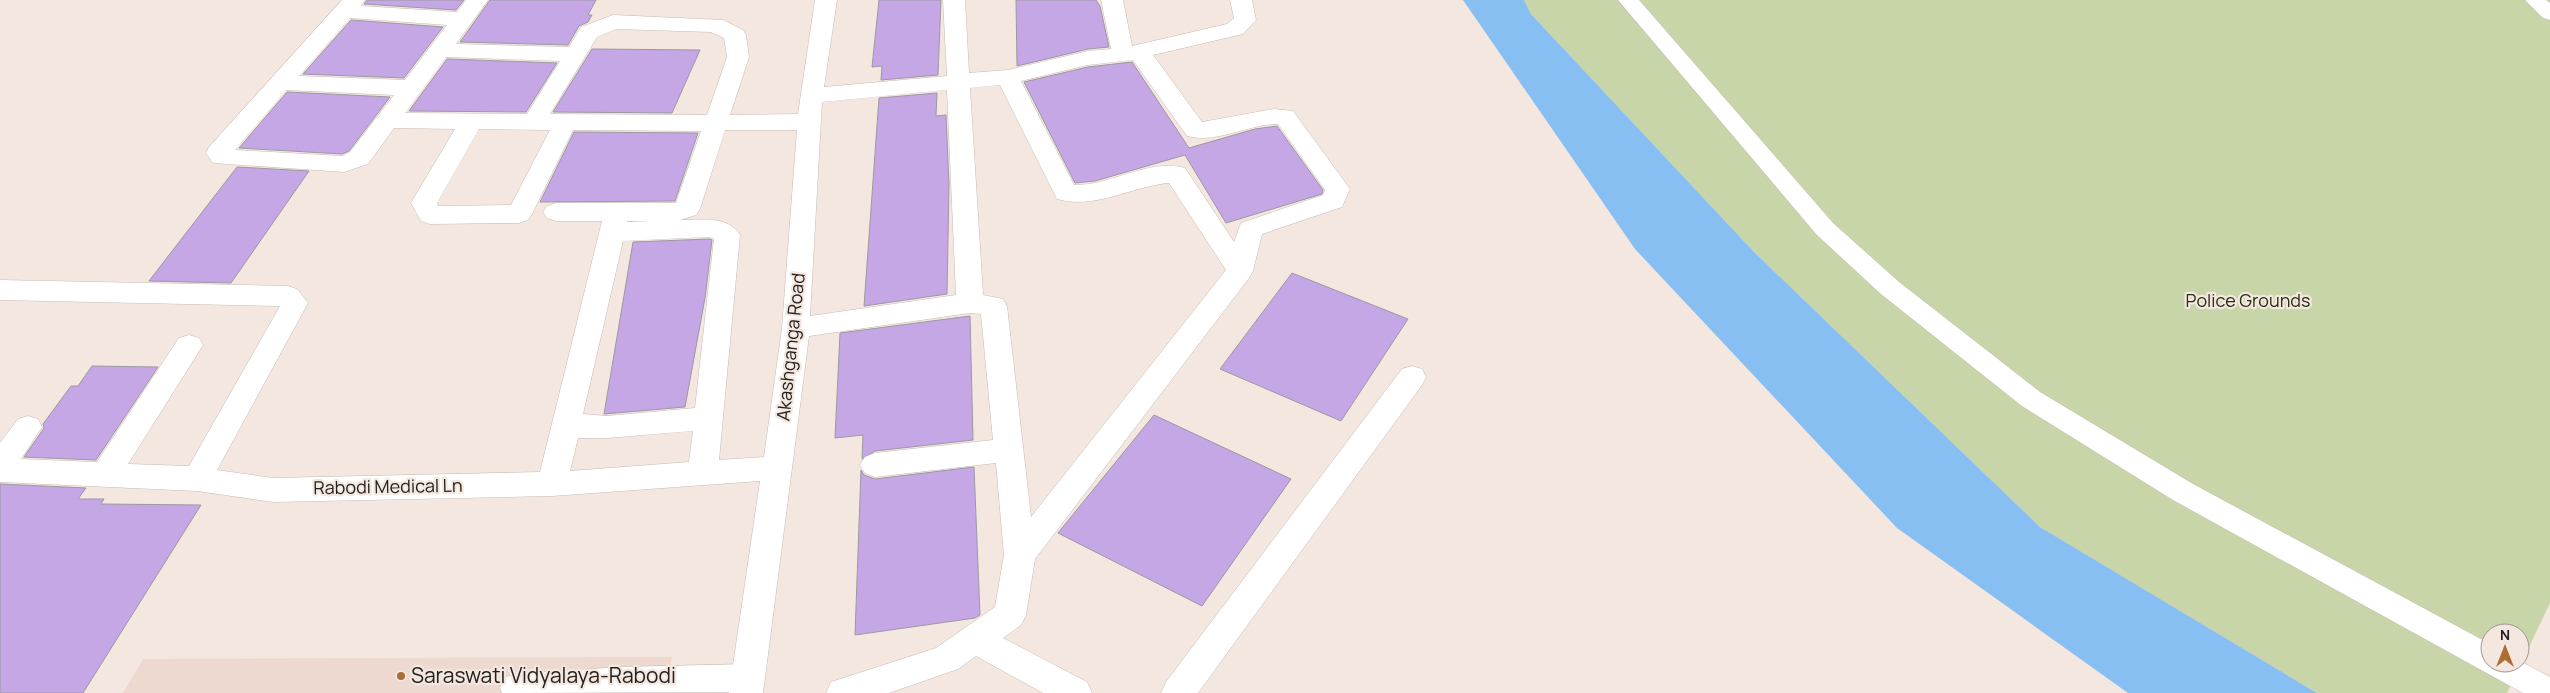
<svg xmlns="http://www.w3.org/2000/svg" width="2550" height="693" viewBox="0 0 2550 693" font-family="Manrope,sans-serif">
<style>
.built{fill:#edd9cf}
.green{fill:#c7d5a8;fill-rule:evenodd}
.water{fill:#88bff3}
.building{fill:#c5a7e6;stroke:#9c98a2}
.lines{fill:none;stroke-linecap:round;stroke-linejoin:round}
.lane-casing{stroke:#c6bbb4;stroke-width:1}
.street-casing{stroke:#c6bbb4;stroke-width:1}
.lane{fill:#fff;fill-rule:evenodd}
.street{fill:#fff;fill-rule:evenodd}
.poi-dot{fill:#ac6c34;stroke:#f3e7e0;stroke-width:2}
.labels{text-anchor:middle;stroke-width:4.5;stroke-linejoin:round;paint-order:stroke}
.park-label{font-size:18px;fill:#272f11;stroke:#f3e7e0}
.street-label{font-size:18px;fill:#24201e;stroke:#f3e7e0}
.near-poi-label{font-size:21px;fill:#24201e;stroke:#f3e7e0;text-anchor:start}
</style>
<rect width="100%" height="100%" fill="#f3e7e0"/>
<!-- built -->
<path class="built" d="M672 657 665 693H123L143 659Z"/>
<!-- green -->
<path class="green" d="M1524 0H2550V603L2507 693H2317L2040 527 1754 252 1531 14ZM2490 633H2520V663H2490Z"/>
<!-- water -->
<path class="water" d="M1463 0H1524L1531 14 1754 252 2040 527 2317 693H2128L1897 528 1635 249Z"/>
<!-- building -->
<g class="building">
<path d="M367 0H464L456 10 364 4Z"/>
<path d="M490 0H596L588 15H592L588 22 579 26 568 45 460 42Z"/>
<path d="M879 0H941L938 75 881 80 882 66 872 67Z"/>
<path d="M1016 0H1096L1100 6 1109 47 1088 49 1017 66Z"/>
<path d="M351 20 443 27 404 78 303 74Z"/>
<path d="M592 49 700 50 672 113 553 112Z"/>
<path d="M447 59 557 63 526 112 409 111Z"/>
<path d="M1132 62 1189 148 1255 129 1277 126 1323 190 1322 194 1226 223 1185 155 1095 181 1075 183 1024 82 1088 67Z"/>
<path d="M287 92 390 97 349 151 342 154 239 148Z"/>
<path d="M937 93 936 116 946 115 949 185 947 294 864 306 879 98Z"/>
<path d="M574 132 698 133 675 201 540 202Z"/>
<path d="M237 167 309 171 231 283 149 281Z"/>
<path d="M709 239 712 240 705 298 685 407 604 414 633 242Z"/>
<path d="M1292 273 1408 319 1341 421 1220 369Z"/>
<path d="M970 316 973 440 875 451 862 459 863 435 835 438 840 333Z"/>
<path d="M92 366 158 367 96 460 24 457 44 428 43 424 71 386H78Z"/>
<path d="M1154 415 1291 479 1202 606 1058 533Z"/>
<path d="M974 467 980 615 975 618 855 635 861 470 864 475 875 479Z"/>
<path d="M0 484 86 488 78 499H104L101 504 201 505 83 693H0Z"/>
</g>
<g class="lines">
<!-- lane casing -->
<g class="lane-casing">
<g id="lane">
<path d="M1618 0H1639L1833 223 1899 282 2040 392 2193 484 2490 644V663H2520V661L2550 677V693H2523L2173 500 2022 406 1881 294 1817 235Z"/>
<path d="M2525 0H2546L2550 3V20L2543 18Z"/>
<path d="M748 664 759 668 763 678 759 688 748 692 502 693 500 688 504 678 515 674 621 667Z"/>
</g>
</g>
<!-- street casing -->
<g class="street-casing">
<g id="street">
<path d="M342 0H365L361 6 457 12 466 0H488L456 44 569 47 581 27 613 15 723 20 743 30 746 35 749 57 730 115 798 114 815 0H837L824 87 947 76 943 0H965L969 73 1008 70 1088 51 1111 49 1101 0H1123L1132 46 1227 24 1234 18 1230 0H1252L1256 20 1243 34 1153 55 1202 122 1274 109 1293 111 1350 189 1342 207 1262 234 1253 271 1249 278 1035 559 1026 615 1021 625 1003 638 1087 682 1092 693H1043L976 656 958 669 889 693H826L831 682 936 648 995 607 1004 555 996 463 875 477 865 473 860 465 865 457 875 453 993 440 981 314 970 313 809 336 763 693H729L760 481 552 496 273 502 197 491 0 482V443L18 419 28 416 38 419 42 427 21 459 97 462 179 338 189 335 199 338 203 345 128 464 189 466 280 306 0 300V280L288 286 297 289 308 303 217 470 273 478 540 472 602 221H556L547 218 543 212 547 206 556 203H676L701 131 573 130 532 214 528 220 519 223 430 224 421 221 411 203 455 129 394 128 368 164 344 172 213 163 206 153 209 147ZM350 18 447 25 405 80 299 76ZM616 29 711 32 724 38 727 57 707 115 550 114 597 37ZM446 57 560 61 527 114 405 113ZM1133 60 1187 136C1218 144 1247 124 1278 124L1325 190 1323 195 1241 223 1234 242 1185 168C1149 158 1111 186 1074 185L1021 81 1088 65ZM1000 85 1057 199C1095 210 1132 186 1169 183L1226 270 1031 517 1007 306 1003 299 983 295 970 88ZM286 90 394 95 350 152 342 156 235 150ZM947 90 956 295 810 316 822 102ZM479 129 550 130 511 205 438 206 437 203ZM725 130H797L782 328 764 457 719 460 740 235C728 215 700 220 680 220L696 215 700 209ZM627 221 651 222H627ZM709 237 714 239 695 408 607 416 583 414 623 241ZM693 431 689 462 570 471 578 438H607Z"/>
<path d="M1412 366 1422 369 1426 377 1422 385 1198 693H1161L1166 682 1402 369Z"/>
</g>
</g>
<!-- lane -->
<use href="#lane" class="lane"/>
<!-- street -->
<use href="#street" class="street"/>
</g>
<!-- markers -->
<circle class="poi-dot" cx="401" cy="676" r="5"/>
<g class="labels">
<!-- park labels -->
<g class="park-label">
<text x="2248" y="307">Police Grounds</text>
</g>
<!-- street labels -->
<g class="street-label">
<text transform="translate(791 347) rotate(-84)" y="6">Akashganga Road</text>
<text transform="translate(388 487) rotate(-1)" y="6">Rabodi Medical Ln</text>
</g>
<!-- near-poi labels -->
<g class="near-poi-label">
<text x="411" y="683">Saraswati Vidyalaya-Rabodi</text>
</g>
</g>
<!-- north arrow -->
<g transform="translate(2505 648)"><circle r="24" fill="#f3e7e0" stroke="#a09792"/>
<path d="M0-4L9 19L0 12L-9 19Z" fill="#ac6c34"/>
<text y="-8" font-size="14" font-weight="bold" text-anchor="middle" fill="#24201e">N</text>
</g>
</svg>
